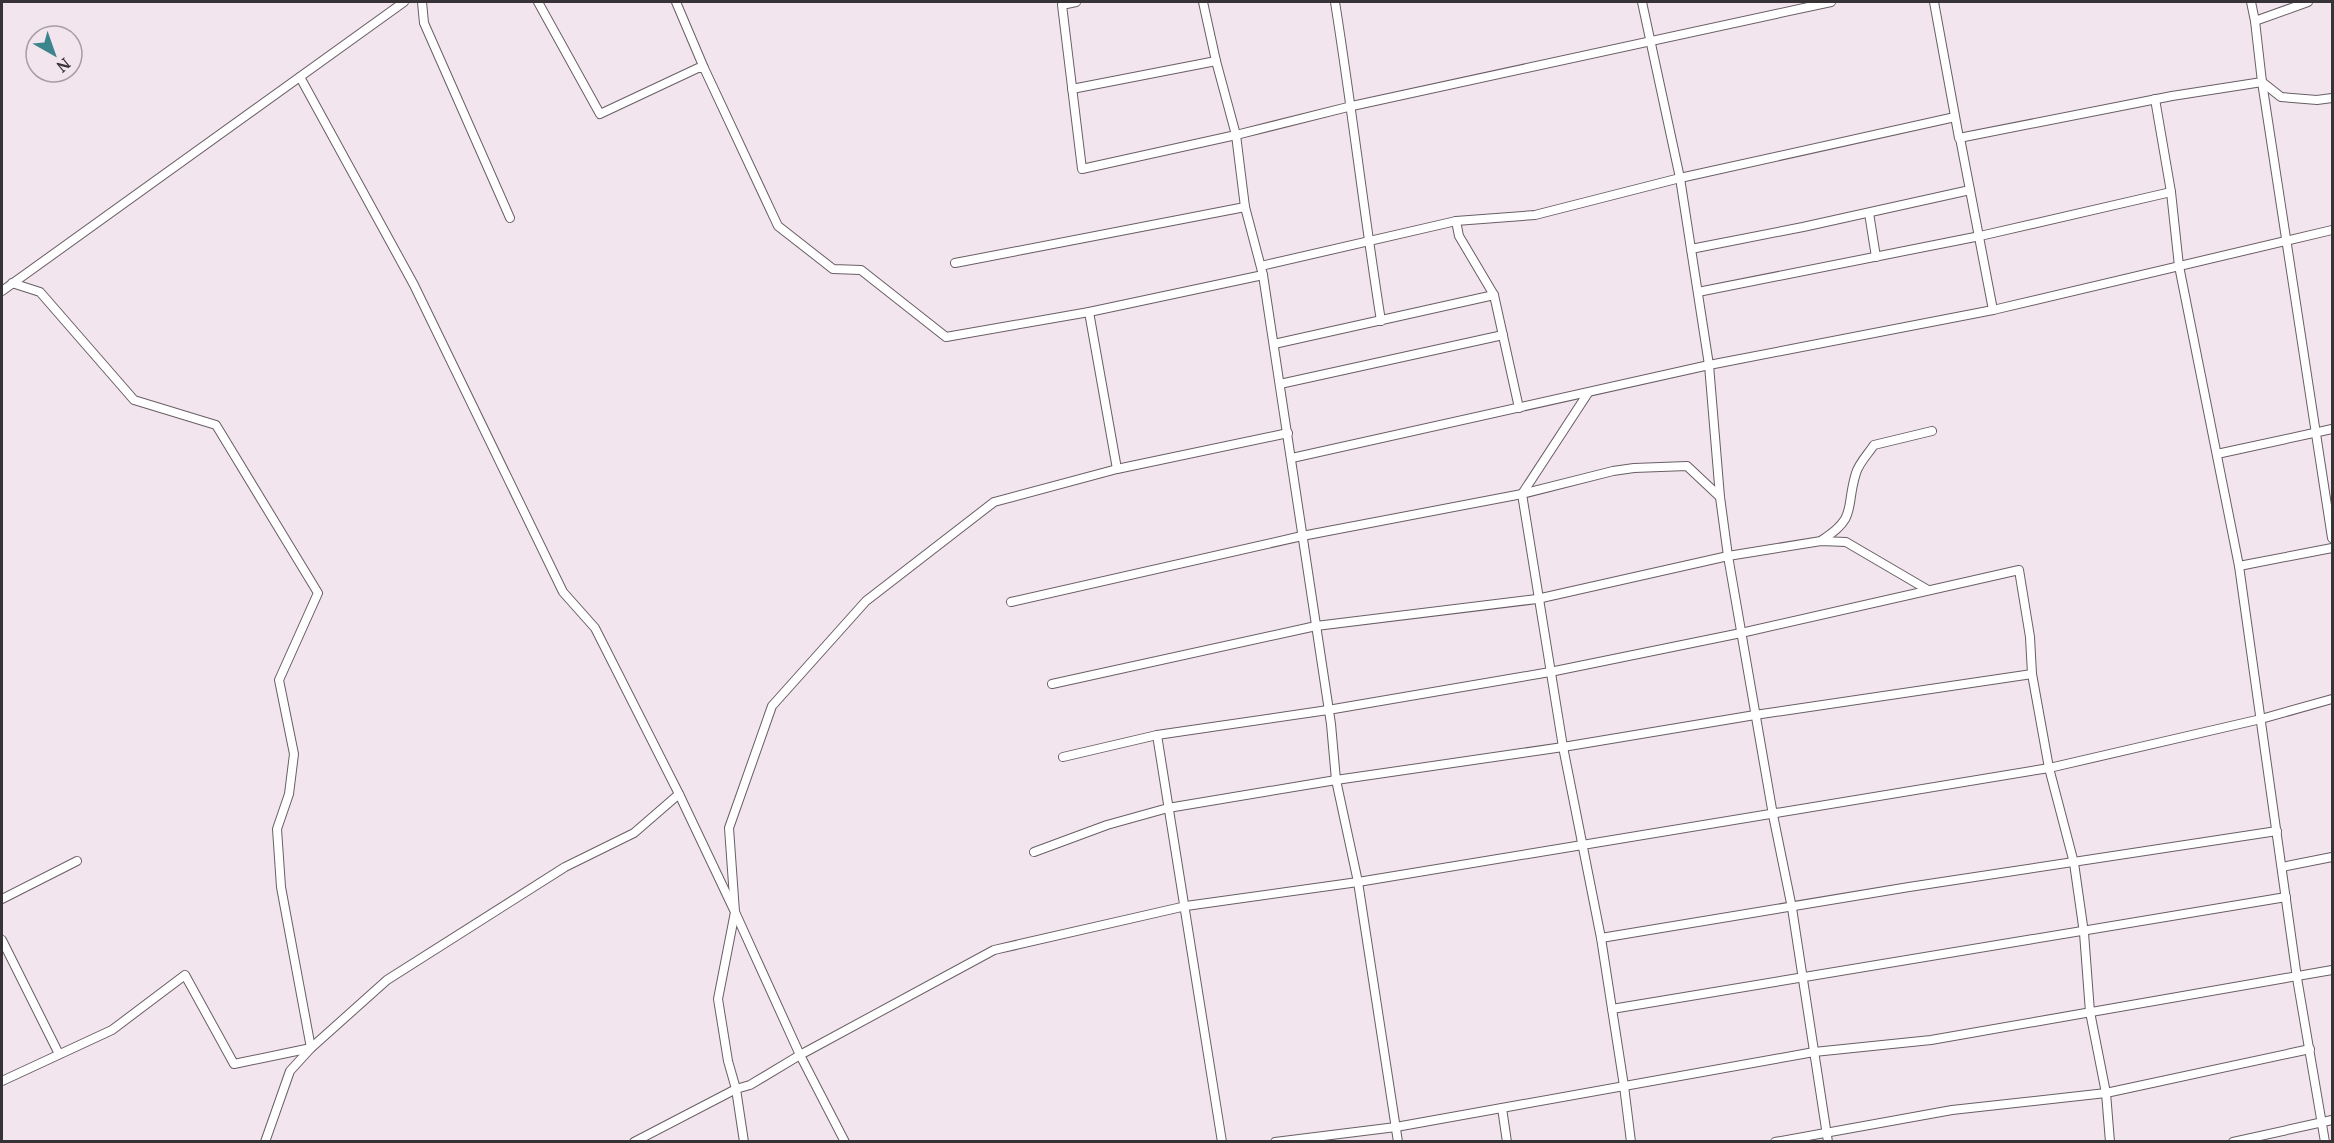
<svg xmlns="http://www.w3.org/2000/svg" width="2334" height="1143" viewBox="0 0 2334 1143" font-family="'PT Serif',serif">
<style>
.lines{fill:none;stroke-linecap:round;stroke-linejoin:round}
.minor-casing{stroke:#695e65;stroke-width:10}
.minor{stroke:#fff;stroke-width:8}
</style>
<rect width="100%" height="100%" fill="#f2e5ed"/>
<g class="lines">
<!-- minor casing -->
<g class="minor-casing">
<g id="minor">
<path d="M422 2 424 23 510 218"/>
<path d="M538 2 600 114 698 68H704L778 226 833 269 861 270 946 337 1089 312 1263 275"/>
<path d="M676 2 704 68"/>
<path d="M1076 2 1062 5 1082 169 1236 135 1352 106 1831 2"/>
<path d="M1203 2 1216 61 1236 135 1245 207 1263 275 1331 724 1336 780 1358 882 1398 1142"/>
<path d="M1335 2C1352 108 1364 214 1381 321"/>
<path d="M1642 2 1680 178 1709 365 1720 497 1728 556 1773 815 1792 908 1828 1142"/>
<path d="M1934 2 1959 138 2172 96 2262 82 2255 21"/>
<path d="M2251 2 2255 21 2308 2"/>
<path d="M300 77 414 285 563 592 595 628 679 794 735 912 718 999 728 1061 736 1089 634 1142"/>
<path d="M2262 82 2332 538"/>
<path d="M2262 82 2281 97 2317 100 2332 98"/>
<path d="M1072 89 1216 61"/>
<path d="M2155 99 2171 192 2179 266 2239 566 2297 978 2325 1142"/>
<path d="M1970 190 1993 310"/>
<path d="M1869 213 1876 257"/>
<path d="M1456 221 1459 236 1494 295"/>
<path d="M1691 249 1803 227 1970 190 1960 138"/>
<path d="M955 263 1245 207"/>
<path d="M1261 266 1456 221 1535 215 1680 178 1955 117"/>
<path d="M12 283 40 292 134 400 216 425 318 593 279 680 294 754 289 794 277 829 281 887 311 1048 290 1071 265 1142"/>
<path d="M2 291 404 2"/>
<path d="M1698 292 1980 236 2171 192"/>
<path d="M1274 344 1494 295 1519 408"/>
<path d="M1280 384 1503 335"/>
<path d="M1588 393 1522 494 1563 747 1601 938 1624 1086 1631 1142"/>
<path d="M2217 454 2332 429"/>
<path d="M1292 458 1709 365 1993 310 2332 230"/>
<path d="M1117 469 1288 433"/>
<path d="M1822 540C1858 517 1845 508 1856 473 1859 463 1868 454 1874 445L1932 431"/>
<path d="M2239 566 2332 548"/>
<path d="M1011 602 1302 536 1522 494 1613 471 1634 468 1687 466 1720 497"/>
<path d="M1052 684 1316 626 1537 599 1728 556 1821 541 1846 542 1928 590"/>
<path d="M1157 735 1222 1142"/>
<path d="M1063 757 1157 735 1328 710 1550 672 1741 633 2019 570 2030 637 2032 674 2049 768 2074 863 2084 933 2090 1012 2106 1093 2110 1142"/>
<path d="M1034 852 1107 825 1168 808 1336 780 1563 747 1755 715 2032 674"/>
<path d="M2282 867 2332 857"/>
<path d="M2 899 77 861"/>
<path d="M1601 938 1909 887 2277 831"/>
<path d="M2 940 59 1054"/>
<path d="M1612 1009 2286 897"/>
<path d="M2 1081 112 1030 185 975 234 1064 311 1048 387 980 565 867 634 833 679 794"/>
<path d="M1502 1108 1507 1142"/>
<path d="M744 1142 736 1089 750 1085 800 1055 994 950 1186 906 1358 882 2049 768 2261 719 2332 699"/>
<path d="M845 1142 800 1055 735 912 729 828 772 706 866 601 994 502 1117 469 1089 312"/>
<path d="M1275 1142 1396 1127 1814 1052 1931 1040 2332 970"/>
<path d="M1775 1142 1952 1110 2106 1093 2310 1049"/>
<path d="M2233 1142 2332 1120"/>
</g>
</g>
<!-- minor -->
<use href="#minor" class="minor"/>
</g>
<!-- border -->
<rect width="2334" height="1143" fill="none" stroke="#363235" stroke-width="6"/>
<!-- north arrow -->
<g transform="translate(54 54) rotate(140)"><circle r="28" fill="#f2e5ed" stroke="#a79da3" stroke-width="1.5"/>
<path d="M0-4.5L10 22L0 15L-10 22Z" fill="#3d858d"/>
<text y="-9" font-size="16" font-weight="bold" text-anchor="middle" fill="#363235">N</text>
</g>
</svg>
